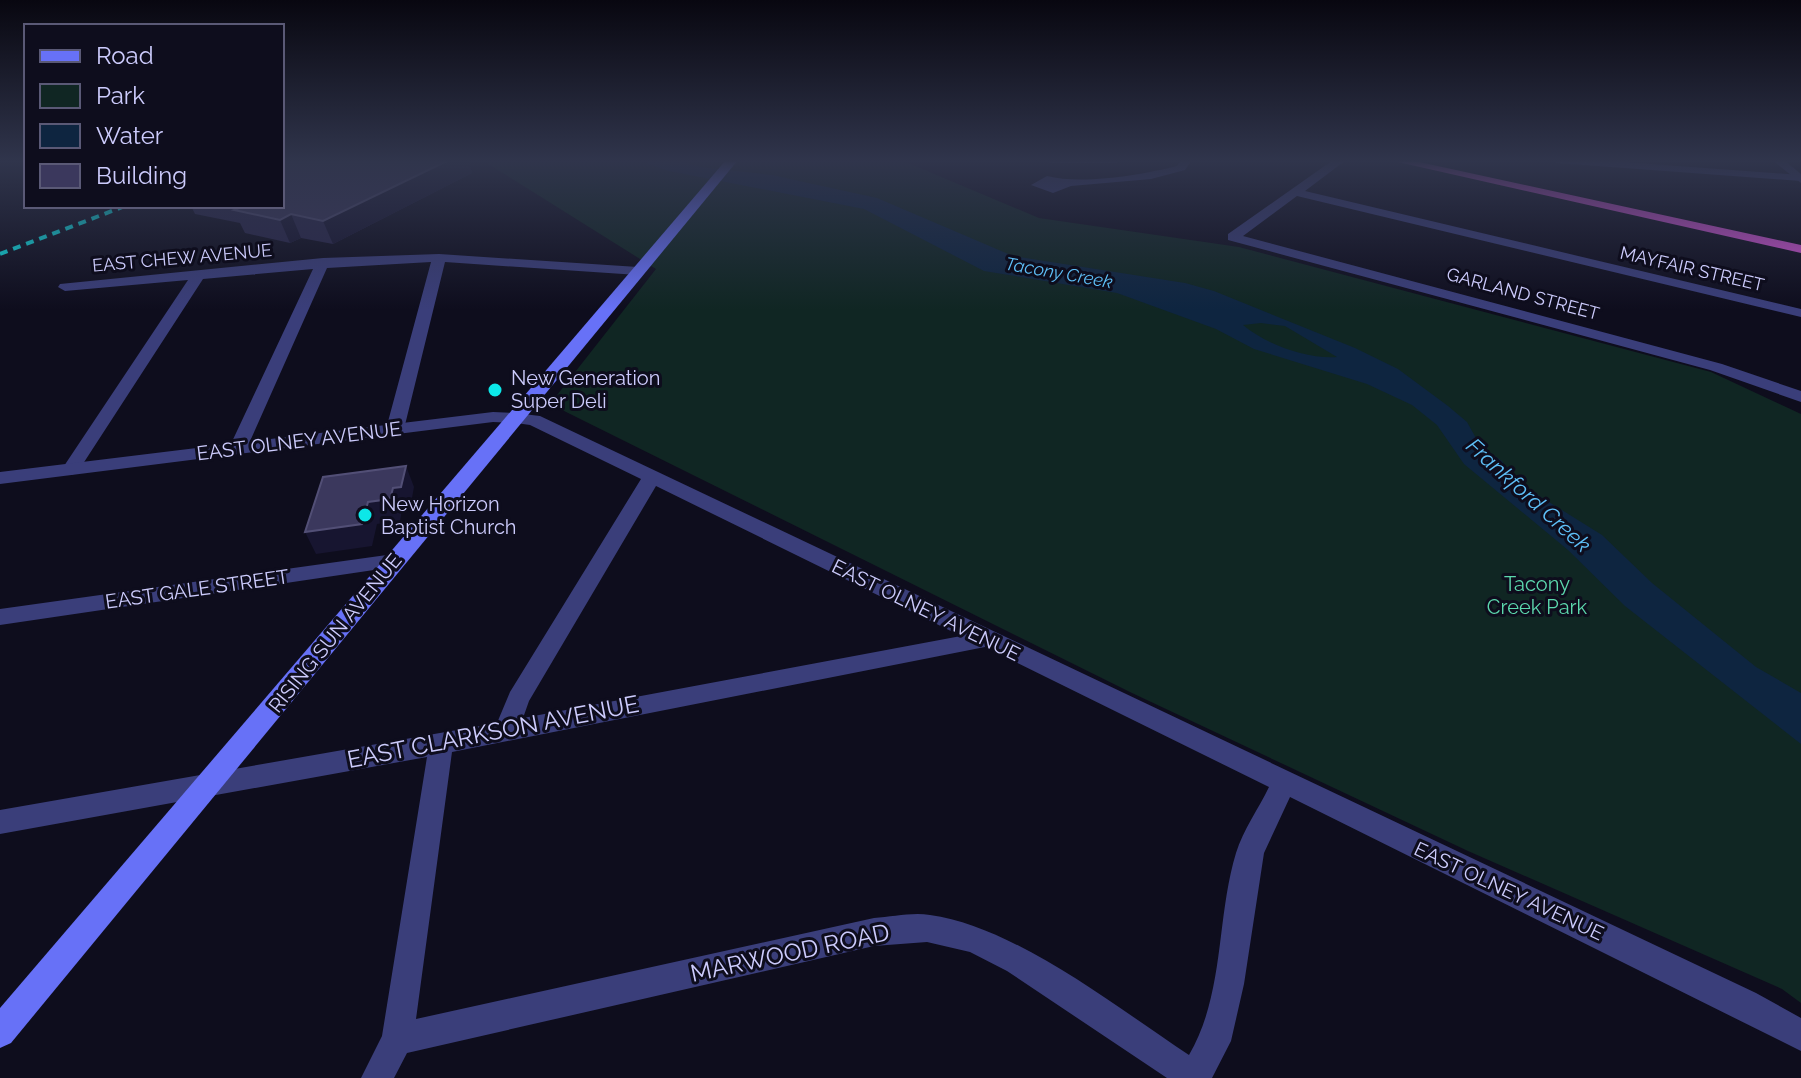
<svg xmlns="http://www.w3.org/2000/svg" width="1801" height="1078" viewBox="0 0 1801 1078" font-family="Raleway,sans-serif">
<style>
.green{fill:#102623}
.water{fill:#0e2540;fill-rule:evenodd}
.lines{fill:none;stroke-linecap:round;stroke-linejoin:round}
.minor{fill:#3a3e7a;fill-rule:evenodd}
.tertiary{fill:#3a3e7a;fill-rule:evenodd}
.secondary{fill:#6771f7;fill-rule:evenodd}
.trunk{fill:#d152d2;fill-rule:evenodd}
.rail{stroke:#0ce7e8;stroke-width:4;stroke-dasharray:8 6;stroke-linecap:butt}
.wall{fill:#29264a}
.shaded-wall{fill:#171530}
.building{fill:#3b385d;stroke:#524f76;stroke-width:2}
.poi-dot{fill:#0ce7e8;stroke:#0e0d1d;stroke-width:3}
.labels{text-anchor:middle;stroke-width:6;stroke-linejoin:round;paint-order:stroke}
.far-street-label{font-size:18px;fill:#cccbfc;stroke:#0e0d1d}
.far-water-label{font-size:18px;font-style:italic;fill:#5ebff7;stroke:#0e0d1d}
.poi-label{font-size:20px;fill:#cccbfc;stroke:#0e0d1d;text-anchor:start}
.street-label{font-size:20px;fill:#cccbfc;stroke:#0e0d1d}
.park-label{font-size:20px;fill:#5cd8ad;stroke:#0e0d1d}
.water-label{font-size:22px;font-style:italic;fill:#5ebff7;stroke:#0e0d1d}
.near-street-label{font-size:24px;fill:#cccbfc;stroke:#0e0d1d}
</style>
<rect width="100%" height="100%" fill="#0e0d1d"/>
<!-- green -->
<path class="green" d="M482 160H901L1039 218 1239 247 1711 372 1801 414V1003L1782 989 1468 851 1132 693 550 404 656 269Z"/>
<!-- water -->
<path class="water" d="M637 160H678L700 167 772 175 877 198 1013 256 1185 283 1214 291 1355 348 1398 369 1448 406 1467 422 1481 447 1502 461 1512 479 1602 535 1652 583 1756 667 1801 693V744L1625 606 1568 550 1464 464 1437 425 1412 405 1367 384 1254 349 1216 329 1117 293 984 271 864 209 669 171ZM1261 323 1285 326 1337 357C1305 359 1266 344 1243 325Z"/>
<g class="lines">
<!-- minor -->
<g class="minor">
<path d="M1044 160H1122L1116 163H1050Z"/>
<path d="M1181 160H1192L1185 170 1151 179 1071 186 1053 193 1031 185 1047 176C1082 185 1141 175 1177 166Z"/>
<path d="M1333 160H1346L1305 191 1801 309V317L1297 196 1243 236 1722 364 1801 391V402L1710 370 1228 240V234Z"/>
<path d="M1551 160H1596L1801 175V181L1557 163Z"/>
<path d="M439 254 638 267 645 271 638 275 445 262 404 429 395 434 386 429 431 262 327 268 247 448 238 453 229 448 313 269 203 279 77 473 71 475 62 469 188 280 65 291 58 287 60 284 323 258Z"/>
<path d="M515 413 540 416 1756 993 1801 1018V1051L1290 797 1264 853 1244 984 1231 1041 1212 1078H1167L1007 971 970 952 927 942 874 946 407 1053 394 1078H361L382 1036 427 757 0 834V810L497 723 510 692 641 479 530 425 509 422 506 418 509 414ZM656 486 961 636 523 718 529 701ZM985 647 1269 787C1259 808 1243 830 1236 853 1216 919 1225 993 1189 1055 1116 1007 1016 927 930 915 912 912 892 917 874 918L416 1019 452 752Z"/>
<path d="M394 554 401 556 404 561 401 566 0 625V609Z"/>
</g>
<!-- tertiary -->
<g class="tertiary">
<path d="M1772 160H1784L1801 174V183Z"/>
<path d="M493 412 515 413 524 418 515 423 493 422 0 484V472Z"/>
</g>
<!-- secondary -->
<path class="secondary" d="M726 160H738L11 1043 0 1048V1008Z"/>
<!-- trunk -->
<path class="trunk" d="M1389 160H1410L1801 245V253Z"/>
<!-- rail -->
<path class="rail" d="M0 254 125 206"/>
</g>
<!-- wall -->
<path class="wall" d="M282 160H468L472 173 333 244 301 238 290 243 245 233 240 223 195 214 191 206H282Z"/>
<!-- shaded-wall -->
<g class="shaded-wall">
<path d="M449 160H468L472 173 333 244 323 221Z"/>
<path d="M291 214 301 238 290 243 280 220Z"/>
<path d="M406 466 414 487 410 509 402 510 400 521 377 524 372 546 316 554 305 532 368 502 393 488Z"/>
</g>
<!-- building -->
<g class="building">
<path d="M282 160H449L323 221 291 214 280 220 234 210 244 206H282Z"/>
<path d="M406 466 401 487 393 488 390 499 368 502 362 524 305 532 323 477Z"/>
</g>
<!-- sky -->
<linearGradient id="sky" x2="0" y2="1"><stop stop-color="#080710"/><stop offset="0.52" stop-color="#30354c"/><stop offset="1" stop-color="#30354c" stop-opacity="0"/></linearGradient>
<rect width="1801" height="310" fill="url(#sky)"/>
<!-- markers -->
<g class="poi-dot">
<circle cx="495" cy="390" r="8"/>
<circle cx="365" cy="515" r="8"/>
</g>
<g class="labels">
<!-- far-street labels -->
<g class="far-street-label">
<text transform="translate(182 258) rotate(-5)" y="6">EAST CHEW AVENUE</text>
<text transform="translate(1692 269) rotate(13)" y="6">MAYFAIR STREET</text>
<text transform="translate(1523 294) rotate(15)" y="6">GARLAND STREET</text>
</g>
<!-- far-water labels -->
<g class="far-water-label">
<text transform="translate(1059 273) rotate(10)" y="6">Tacony Creek</text>
</g>
<!-- poi labels -->
<g class="poi-label">
<text x="511" y="385">New Generation<tspan x="511" dy="23">Super Deli</tspan></text>
<text x="381" y="511">New Horizon<tspan x="381" dy="23">Baptist Church</tspan></text>
</g>
<!-- street labels -->
<g class="street-label">
<text transform="translate(299 441) rotate(-7)" y="7">EAST OLNEY AVENUE</text>
<text transform="translate(197 589) rotate(-8)" y="7">EAST GALE STREET</text>
<text transform="translate(926 610) rotate(26)" y="7">EAST OLNEY AVENUE</text>
<text transform="translate(335 633) rotate(-51)" y="7">RISING SUN AVENUE</text>
<text transform="translate(1509 891) rotate(25)" y="7">EAST OLNEY AVENUE</text>
</g>
<!-- park labels -->
<g class="park-label">
<text x="1537" y="591">Tacony<tspan x="1537" dy="23">Creek Park</tspan></text>
</g>
<!-- water labels -->
<g class="water-label">
<text transform="translate(1529 495) rotate(42)" y="8">Frankford Creek</text>
</g>
<!-- near-street labels -->
<g class="near-street-label">
<text transform="translate(493 732) rotate(-11)" y="8">EAST CLARKSON AVENUE</text>
<text transform="translate(790 953) rotate(-12)" y="8">MARWOOD ROAD</text>
</g>
</g>
<!-- legend -->
<rect x="24" y="24" width="260" height="184" fill="#0e0d1d" stroke="#5a5976" stroke-width="2"/>
<rect x="40" y="50" width="40" height="12" fill="#6771f7" stroke="#5a5976" stroke-width="2"/>
<text x="96" y="64" font-size="24" fill="#cccbfc">Road</text>
<rect x="40" y="84" width="40" height="24" fill="#102623" stroke="#5a5976" stroke-width="2"/>
<text x="96" y="104" font-size="24" fill="#cccbfc">Park</text>
<rect x="40" y="124" width="40" height="24" fill="#0e2540" stroke="#5a5976" stroke-width="2"/>
<text x="96" y="144" font-size="24" fill="#cccbfc">Water</text>
<rect x="40" y="164" width="40" height="24" fill="#3b385d" stroke="#5a5976" stroke-width="2"/>
<text x="96" y="184" font-size="24" fill="#cccbfc">Building</text>
</svg>
